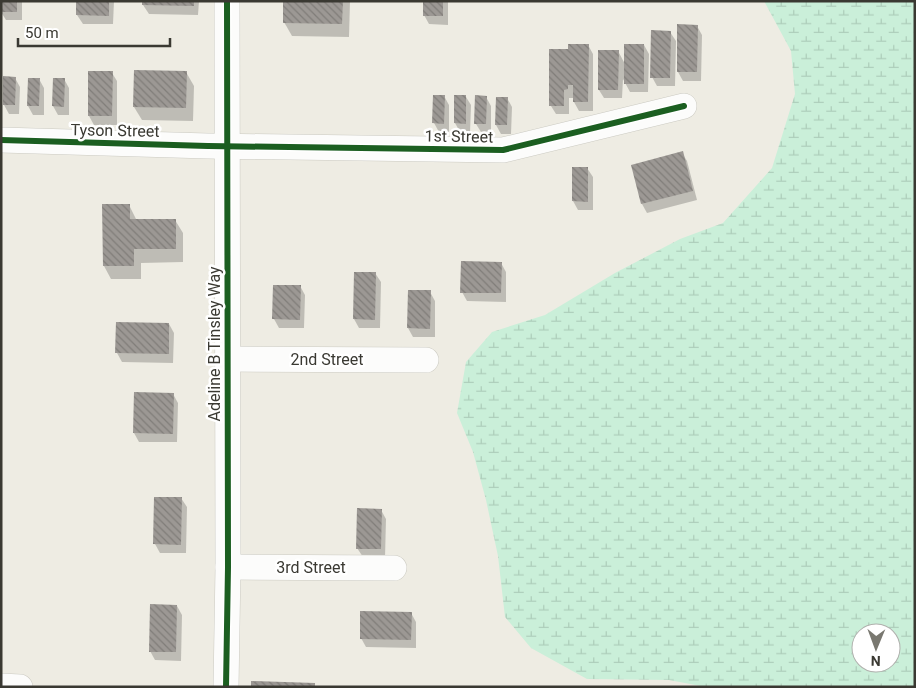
<svg xmlns="http://www.w3.org/2000/svg" width="916" height="688" viewBox="0 0 916 688" font-family="Roboto,sans-serif">
<style>
.wetland{fill:url(#wetland-marsh);fill-rule:evenodd}
.shadow{fill:#0003}
.building{fill:url(#building-back-hatch)}
.lines{fill:none;stroke-linecap:round;stroke-linejoin:round}
.minor-casing{stroke:#cbcac2;stroke-width:26}
.minor{stroke:#fcfcfb;stroke-width:25}
.cycleway-casing{stroke:#fff;stroke-width:9}
.cycleway{stroke:#1b5e20;stroke-width:6}
.labels{text-anchor:middle;stroke-width:5;stroke-linejoin:round;paint-order:stroke}
.street-label{font-size:16px;fill:#3a3932;stroke:#fff}
</style>
<defs>
<pattern id="wetland-marsh" width="20" height="14" patternUnits="userSpaceOnUse" patternTransform="scale(1.25)"><rect width="20" height="14" fill="#caefd9"/><path d="M1 5h8M5 5V1M11 12h8M15 12V8" fill="none" stroke="#aecebb"/></pattern>
<pattern id="building-back-hatch" width="6" height="6" patternUnits="userSpaceOnUse" patternTransform="scale(1.25)"><rect width="6" height="6" fill="#9c9894"/><path d="M-1 5l2 2M0 0l6 6M5-1l2 2" fill="none" stroke="#807d79"/></pattern>
</defs>
<rect width="100%" height="100%" fill="#eeece3"/>
<!-- wetland -->
<path class="wetland" d="M764 1H915V687H706L669 680 587 679 531 648 505 617 498 556 486 500 473 452 457 413 466 362 492 332 545 315 615 273 680 239 723 223 772 168 795 94 791 51ZM861 633H891V663H861Z"/>
<!-- shadow -->
<g class="shadow">
<path d="M1 1H22V20H6L1 12Z"/>
<path d="M78 1H114L113 24H83L77 15Z"/>
<path d="M143 1H199L198 15 149 14 143 5Z"/>
<path d="M285 1H350L349 37 292 36 284 22Z"/>
<path d="M424 1H448V25L429 24 424 15Z"/>
<path d="M697 26 702 35 701 81H683L678 72Z"/>
<path d="M670 32 676 41 675 86H657L652 77Z"/>
<path d="M588 45 593 54V111H579L574 102V98H569V114H556L551 106 569 50Z"/>
<path d="M644 45 649 54 648 92H630L623 79 622 98H604L599 90 618 51 625 64Z"/>
<path d="M135 72H186L194 86 193 121 142 120 134 107Z"/>
<path d="M112 73 117 81V125H94L89 116Z"/>
<path d="M15 78 20 87 19 114H9L4 105Z"/>
<path d="M39 79 44 88V115H33L28 106Z"/>
<path d="M64 79 69 88V115H58L53 106Z"/>
<path d="M444 96 449 105V132H439L434 123Z"/>
<path d="M455 96 466 97 471 105 470 133 460 132 455 123Z"/>
<path d="M486 97 491 106V133L481 132 476 124Z"/>
<path d="M507 98 512 107 511 134H501L496 125Z"/>
<path d="M682 153 687 161 697 200 647 213 642 204 633 166Z"/>
<path d="M573 168H587L593 177V210H578L573 201Z"/>
<path d="M129 205 137 221 175 220 183 233V262L141 263V279H111L104 266 103 206Z"/>
<path d="M501 263 506 272V302L467 301 462 292Z"/>
<path d="M355 273H375L381 282 380 328H359L354 319Z"/>
<path d="M274 286H300L305 295 304 328H279L274 319Z"/>
<path d="M430 292 435 301V337H413L408 328Z"/>
<path d="M1 322 2 324 1 374Z"/>
<path d="M117 323 169 324 174 333 173 363 122 362 117 353Z"/>
<path d="M173 394 178 403 177 442H139L134 433Z"/>
<path d="M156 498H181L187 507 186 553H160L155 544Z"/>
<path d="M381 510 386 519 385 558 363 557 357 548Z"/>
<path d="M177 606 182 615 181 661 155 660 150 651Z"/>
<path d="M411 613 416 622V648L366 647 361 638Z"/>
</g>
<!-- building -->
<g class="building">
<rect x="1" y="1" width="16" height="11"/>
<path d="M76 1H109V16L76 15Z"/>
<path d="M142 1H194V6L142 5Z"/>
<path d="M283 1H343L342 24 283 23Z"/>
<rect x="423" y="1" width="20" height="15"/>
<path d="M677 24 698 25 697 72H677Z"/>
<path d="M651 30 671 31 670 78H650Z"/>
<path d="M568 44H589L588 102H573V85H568V89L564 90V106H549V49H568Z"/>
<rect x="624" y="44" width="20" height="40"/>
<path d="M598 50H619L618 90H598Z"/>
<path d="M134 70 187 71 186 108 133 107Z"/>
<path d="M88 71H113L112 116H88Z"/>
<path d="M3 76 16 77 15 105H3Z"/>
<path d="M28 78H40L39 106H27Z"/>
<path d="M53 78H65L64 107 52 106Z"/>
<path d="M433 95H445L444 124 432 123Z"/>
<path d="M454 95H466V124L454 123Z"/>
<path d="M475 95 487 96 486 124H474Z"/>
<path d="M496 97H508L507 125H495Z"/>
<path d="M683 151 693 191 641 204 631 165Z"/>
<path d="M572 167H588V202L572 201Z"/>
<path d="M102 204H130V219H176V249H134V266H103Z"/>
<path d="M461 261 502 262 501 293H460Z"/>
<path d="M354 272H376L375 320 353 319Z"/>
<path d="M273 285H301L300 320 272 319Z"/>
<path d="M408 290H431L430 329 407 328Z"/>
<path d="M116 322 169 323V354L115 353Z"/>
<path d="M134 392 174 393 173 434 133 433Z"/>
<path d="M154 497H182L181 545 153 544Z"/>
<path d="M357 508 382 509 381 549H356Z"/>
<path d="M150 604 177 605 176 652H149Z"/>
<path d="M360 611 412 612 411 640 360 639Z"/>
<path d="M251 681 315 683V687H251Z"/>
</g>
<g class="lines">
<!-- minor casing -->
<g class="minor-casing">
<g id="minor">
<path d="M1 140 208 146 503 150 684 106"/>
<path d="M227 359 426 360"/>
<path d="M228 567 394 568"/>
<path d="M1 686 20 687"/>
<path d="M226 687 228 567 227 1"/>
</g>
</g>
<!-- minor -->
<use href="#minor" class="minor"/>
<!-- cycleway casing -->
<g class="cycleway-casing">
<g id="cycleway">
<path d="M1 140 208 146 503 150 684 106"/>
<path d="M226 687 228 567 227 1"/>
</g>
</g>
<!-- cycleway -->
<use href="#cycleway" class="cycleway"/>
</g>
<g class="labels">
<!-- street labels -->
<g class="street-label">
<text transform="translate(115 130) rotate(1)" y="6">Tyson Street</text>
<text transform="translate(459 136) rotate(1)" y="6">1st Street</text>
<text transform="translate(214 344) rotate(-90)" y="6">Adeline B Tinsley Way</text>
<text x="327" y="365">2nd Street</text>
<text x="311" y="573">3rd Street</text>
</g>
</g>
<!-- border -->
<rect width="916" height="688" fill="none" stroke="#3a3932" stroke-width="5"/>
<!-- north arrow -->
<g transform="translate(876 648) rotate(181)"><circle r="24" fill="#ffffff" stroke="#b0b0ad"/>
<path d="M0-4L9 19L0 12L-9 19Z" fill="#797870"/>
<text y="-8" font-size="14" font-weight="bold" text-anchor="middle" fill="#3a3932">N</text>
</g>
<!-- scale -->
<path d="M18 38v8h152v-8" fill="none" stroke="#3a3932" stroke-width="2.5"/>
<text x="25" y="38" font-size="15" fill="#3a3932" stroke="#ffffff" stroke-width="4" paint-order="stroke">50 m</text>
</svg>
